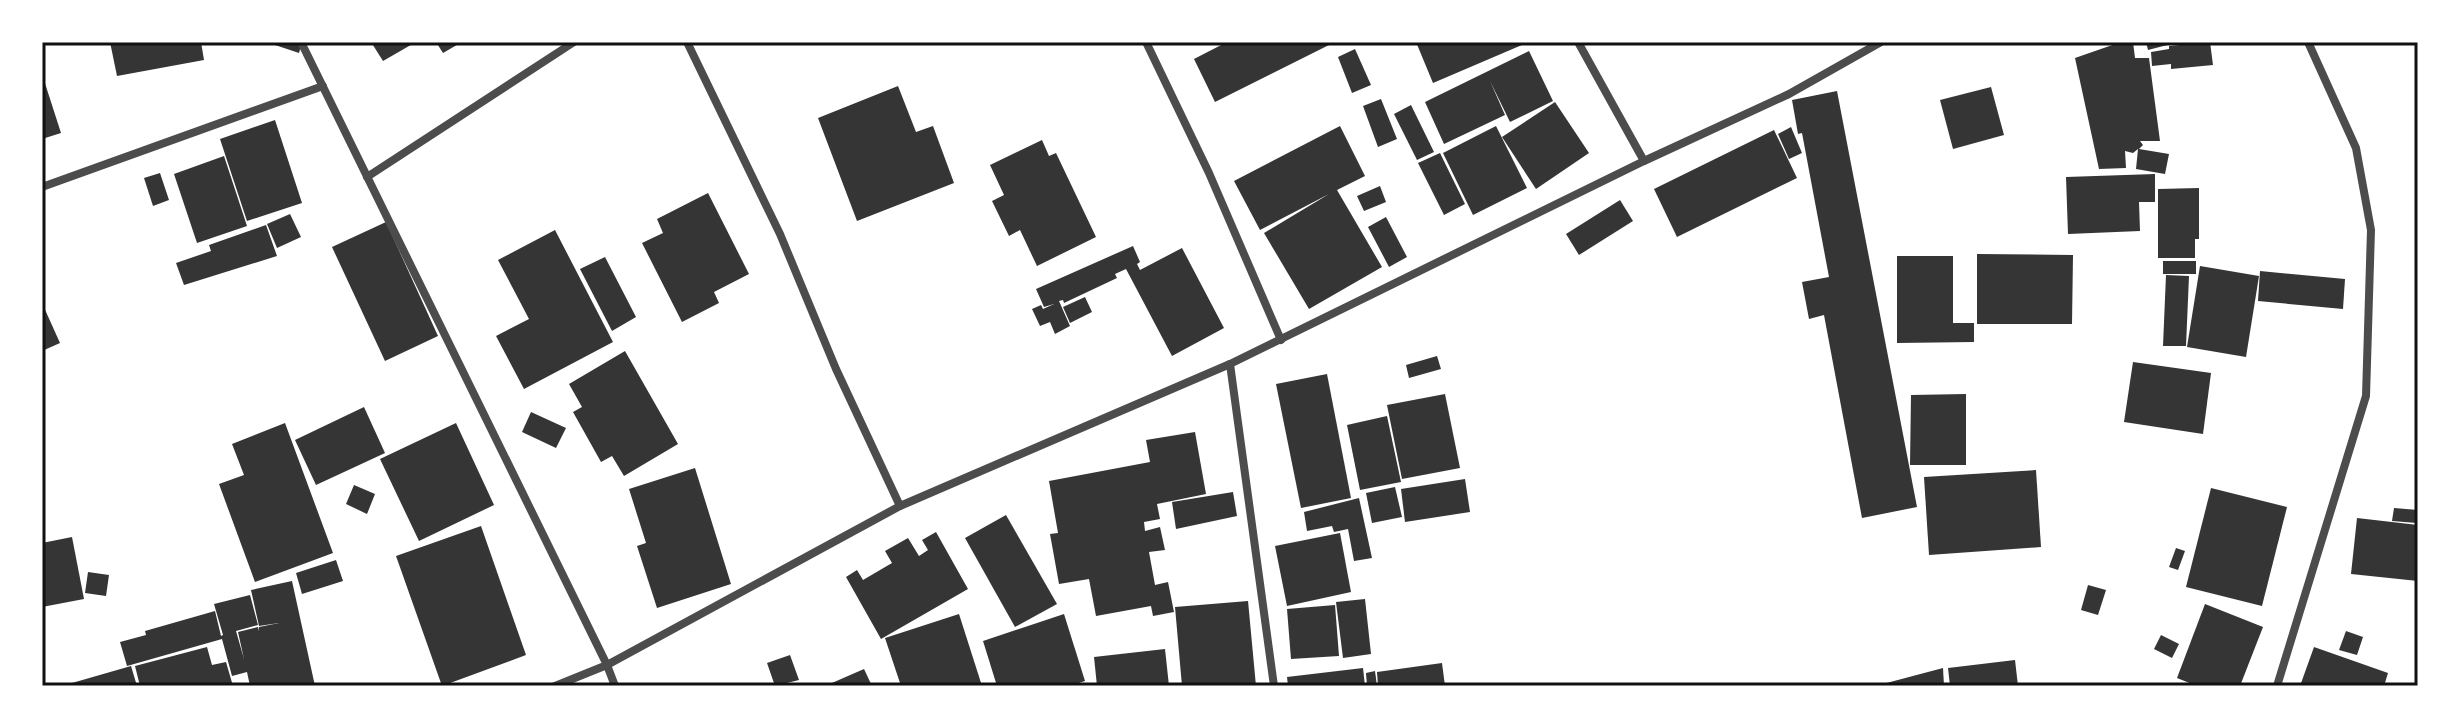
<svg xmlns="http://www.w3.org/2000/svg" width="2460" height="728" viewBox="0 0 2460 728" font-family="'Asap Condensed',sans-serif">
<style>
.building{fill:#353535}
.lines{fill:none;stroke-linecap:round;stroke-linejoin:round}
.minor{stroke:#4c4c4c;stroke-width:8}
.neatline{fill:none;stroke:#111;stroke-width:3}
</style>
<rect width="100%" height="100%" fill="#fff"/>
<!-- building -->
<g class="building">
<path d="M110 42H201L204 60 117 76Z"/>
<path d="M266 42H302L299 53Z"/>
<path d="M371 42H416L383 61Z"/>
<path d="M436 42H462L443 53Z"/>
<path d="M1227 42H1335L1215 102 1194 59Z"/>
<path d="M1416 42H1529L1433 83Z"/>
<path d="M2121 42H2133L2135 58H2149L2160 141H2140L2143 145 2139 149 2169 154 2165 174 2136 169 2138 149 2133 153 2125 151 2126 168 2099 169 2075 58Z"/>
<path d="M2146 42H2175V43L2148 50Z"/>
<path d="M2210 42 2213 65 2171 69V64L2152 66 2151 52 2169 49V46Z"/>
<path d="M1355 49 1371 85 1352 93 1338 57Z"/>
<path d="M1529 51 1553 101 1510 122 1490 81 1505 115 1444 144 1425 102Z"/>
<path d="M42 74 61 133 42 139Z"/>
<path d="M898 86 916 132 933 126 954 183 857 221 818 118Z"/>
<path d="M1991 87 2004 135 1953 149 1940 100Z"/>
<path d="M1837 91 1917 507 1862 518 1824 315 1809 319 1802 282 1829 277 1802 133 1798 134 1792 100Z"/>
<path d="M1381 99 1397 139 1378 147 1363 106Z"/>
<path d="M1555 102 1589 153 1536 189 1502 137Z"/>
<path d="M1411 105 1434 152 1417 160 1394 114Z"/>
<path d="M275 120 302 203 247 221 220 139Z"/>
<path d="M1340 126 1365 176 1337 190 1382 267 1309 309 1264 233 1329 194 1260 230 1234 181Z"/>
<path d="M1496 126 1527 188 1473 215 1443 153Z"/>
<path d="M1791 127 1802 153 1789 159 1778 134Z"/>
<path d="M1774 130 1797 178 1677 237 1654 189Z"/>
<path d="M1042 140 1049 156 1056 153 1096 237 1037 266 1020 230 1009 236 992 201 1004 195 990 165Z"/>
<path d="M1440 153 1465 204 1444 215 1418 163Z"/>
<path d="M224 156 247 226 197 243 174 174Z"/>
<path d="M160 173 169 200 153 206 144 178Z"/>
<path d="M2155 174V202H2139L2140 231 2068 234 2066 177Z"/>
<path d="M1380 186 1386 202 1364 211 1357 196Z"/>
<path d="M2199 188V239H2195V258H2158V189Z"/>
<path d="M708 193 749 274 714 292 719 303 682 322 642 243 663 233 657 219Z"/>
<path d="M1620 200 1633 221 1579 255 1566 234Z"/>
<path d="M290 214 301 237 277 248 267 224Z"/>
<path d="M1386 217 1407 257 1389 267 1368 227Z"/>
<path d="M386 222 438 336 385 361 332 247Z"/>
<path d="M266 225 277 256 184 285 176 263 211 251 209 245Z"/>
<path d="M555 230 613 342 524 389 496 336 529 319 498 260Z"/>
<path d="M1133 246 1140 262 1137 264 1140 270 1182 248 1224 328 1172 356 1126 269 1115 274 1117 278 1064 303 1063 300 1059 301 1070 326 1055 334 1050 322 1040 326 1032 309 1041 305 1043 309 1054 304 1044 307 1036 289Z"/>
<path d="M1977 254 2073 255 2072 324H1977Z"/>
<path d="M1897 256H1953V323H1974V342L1897 343Z"/>
<path d="M605 257 636 317 612 331 580 269Z"/>
<rect x="2163" y="261" width="33" height="13"/>
<path d="M2200 266 2259 276 2246 357 2187 347Z"/>
<path d="M2260 271 2345 279 2343 309 2258 301Z"/>
<path d="M2166 275 2189 276 2186 346H2163Z"/>
<path d="M1085 297 1092 312 1070 323 1063 307Z"/>
<path d="M42 303 60 343 42 351Z"/>
<path d="M625 351 678 444 624 476 612 456 601 462 573 412 582 407 569 384Z"/>
<path d="M1437 356 1441 369 1409 378 1406 365Z"/>
<path d="M2133 362 2211 373 2203 434 2124 422Z"/>
<path d="M1327 374 1351 498 1301 508 1276 384Z"/>
<path d="M1445 394 1460 468 1402 479 1387 405Z"/>
<path d="M1966 394V465H1910L1911 395Z"/>
<path d="M364 407 385 453 316 485 295 440Z"/>
<path d="M531 412 566 428 556 448 522 432Z"/>
<path d="M1387 416 1401 482 1360 490 1347 425Z"/>
<path d="M285 423 333 553 255 582 219 484 244 475 232 444Z"/>
<path d="M456 423 494 505 419 541 380 459Z"/>
<path d="M1195 432 1206 494 1157 504 1160 519 1144 522 1145 531 1160 527 1165 550 1149 552 1155 585 1168 582 1174 612 1153 616 1151 606 1096 616 1089 579 1059 584 1050 534 1058 533 1049 481 1150 462 1146 440Z"/>
<path d="M695 468 731 584 657 608 637 546 646 543 629 489Z"/>
<path d="M2036 470 2041 547 1929 555 1924 477Z"/>
<path d="M1465 479 1470 512 1405 522 1401 489Z"/>
<path d="M354 485 375 494 367 514 346 504Z"/>
<path d="M1395 487 1402 517 1372 523 1366 493Z"/>
<path d="M2211 488 2287 507 2262 606 2186 587Z"/>
<path d="M1233 492 1237 516 1176 529 1172 502Z"/>
<path d="M1359 498 1372 558 1354 561 1348 529 1334 532 1332 526 1307 531 1304 512Z"/>
<path d="M2394 508 2418 510 2417 523 2392 521Z"/>
<path d="M1006 515 1057 604 1015 627 965 538Z"/>
<path d="M2357 518 2418 525V581L2351 574Z"/>
<path d="M481 526 526 655 442 686 396 556Z"/>
<path d="M936 532 968 589 881 639 846 577 857 570 863 580 892 563 885 551 908 538 919 556 928 550 922 540Z"/>
<path d="M1340 533 1351 592 1287 606 1275 546Z"/>
<path d="M72 537 84 599 42 607V543Z"/>
<path d="M2176 548 2185 551 2178 570 2169 567Z"/>
<path d="M336 560 343 581 302 594 296 573Z"/>
<path d="M88 572 109 575 106 596 85 593Z"/>
<path d="M292 581 315 686H250L247 672 232 676 222 639 127 666 120 642 146 635 145 631 215 611 221 636 223 635 214 604 250 595 258 625 236 631 244 659 238 632 258 627 259 631V627L279 623 259 626 251 590Z"/>
<path d="M2088 585 2106 590 2098 615 2081 610Z"/>
<path d="M1365 599 1371 654 1343 658 1336 602Z"/>
<path d="M1248 601 1256 686H1182L1175 607Z"/>
<path d="M2205 604 2263 627 2240 686H2197L2177 678Z"/>
<path d="M1335 605 1339 656 1291 659 1287 609Z"/>
<path d="M959 614 982 686H901L885 638Z"/>
<path d="M1064 614 1085 681 1070 686H997L983 641Z"/>
<path d="M2346 631 2363 637 2357 655 2339 650Z"/>
<path d="M2161 635 2179 644 2172 658 2154 649Z"/>
<path d="M207 647 212 665 226 662 233 686H140L135 666Z"/>
<path d="M2314 647 2388 673 2384 686H2300Z"/>
<path d="M1165 649 1169 686H1097L1094 657Z"/>
<path d="M790 655 799 680 775 686 767 663Z"/>
<path d="M2015 660 2018 686H1950L1948 668Z"/>
<path d="M1442 663 1445 686H1378L1377 672Z"/>
<path d="M131 666 137 686H65V685Z"/>
<path d="M1363 668 1365 686H1288L1287 677Z"/>
<path d="M1943 668 1944 686H1879V685Z"/>
<path d="M864 669 872 686H825Z"/>
<path d="M1375 671 1377 686H1367L1366 673Z"/>
</g>
<g class="lines">
<!-- minor -->
<g class="minor">
<path d="M301 42 607 665 555 686"/>
<path d="M687 42 780 234 836 369 900 506"/>
<path d="M1146 42 1209 173 1281 340"/>
<path d="M1578 42 1644 161"/>
<path d="M367 177 574 42"/>
<path d="M42 187 323 86"/>
<path d="M1230 364 1274 686"/>
<path d="M615 686 607 665 900 506 1230 364 1644 161 1789 94 1881 42"/>
<path d="M2277 686 2366 396 2371 230 2356 148 2308 42"/>
</g>
</g>
<!-- border -->
<rect width="2460" height="728" fill="none" stroke="#ffffff" stroke-width="88"/>
<rect x="44" y="44" width="2372" height="640" class="neatline"/>
</svg>
